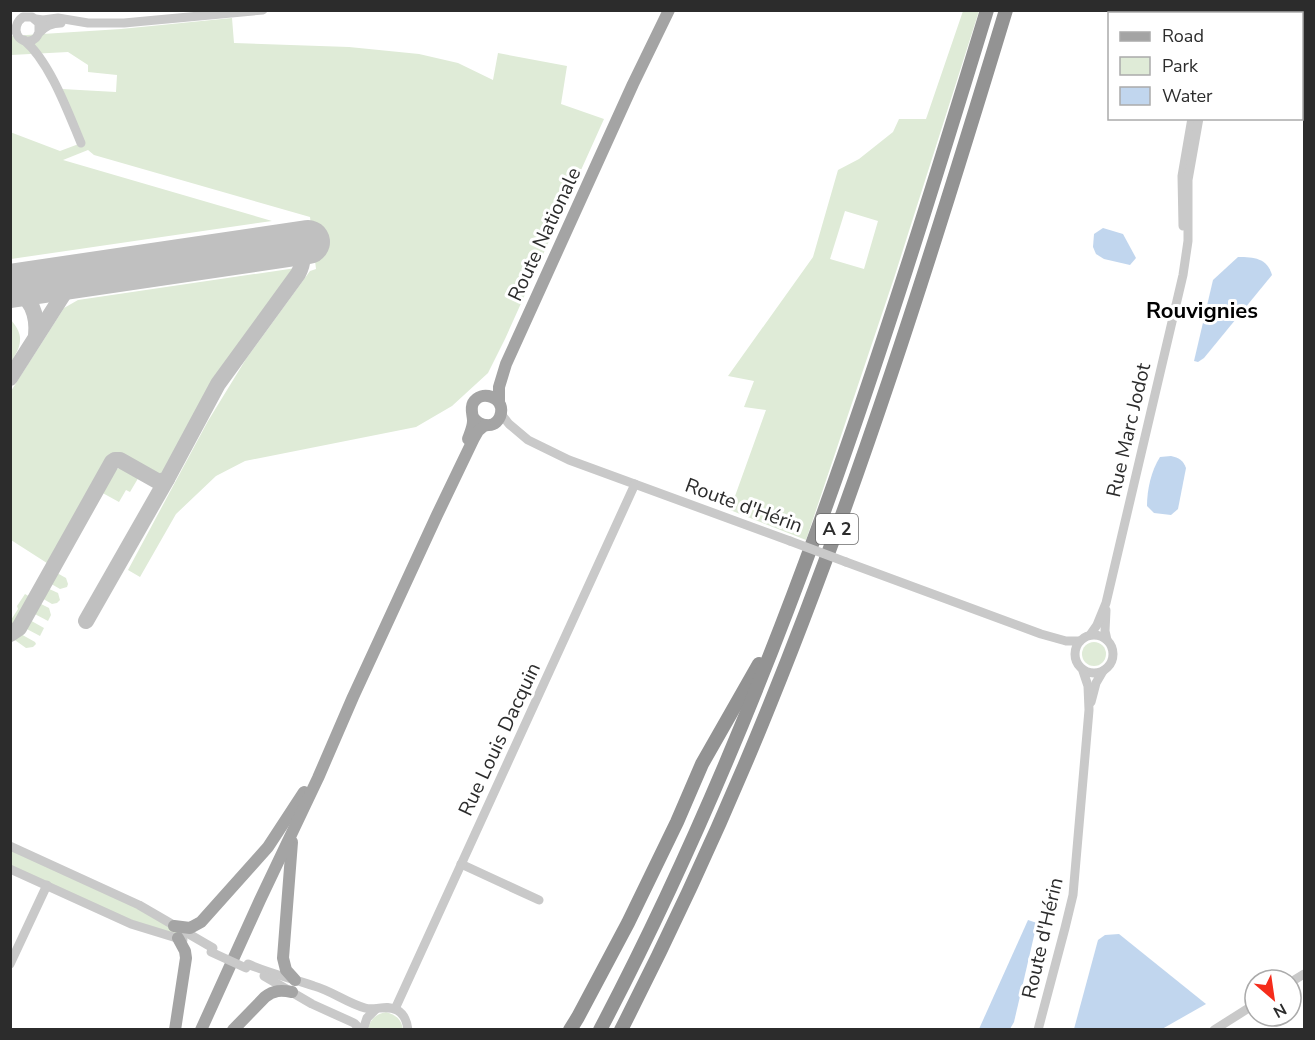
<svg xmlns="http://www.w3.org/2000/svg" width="1315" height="1040" viewBox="0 0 1315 1040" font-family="'Nunito Sans',sans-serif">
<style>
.green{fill:#dfebd7;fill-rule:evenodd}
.water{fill:#c1d6ee}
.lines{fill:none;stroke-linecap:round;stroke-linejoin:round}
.taxiway{stroke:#c0c0c0;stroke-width:16}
.runway{stroke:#c0c0c0;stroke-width:44}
.minor{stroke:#c9c9c9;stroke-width:9}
.major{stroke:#a4a4a4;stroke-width:12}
.highway{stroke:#939393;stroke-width:14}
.minor-bridge{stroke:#c9c9c9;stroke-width:9}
.labels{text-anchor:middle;stroke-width:6;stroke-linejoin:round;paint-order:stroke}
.shield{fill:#fff;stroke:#6b6b6b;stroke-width:1.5}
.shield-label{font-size:18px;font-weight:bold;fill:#2c2c2c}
.street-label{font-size:20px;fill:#2c2c2c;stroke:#fff}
.quarter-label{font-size:22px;font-weight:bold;fill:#000;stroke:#fff}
</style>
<rect width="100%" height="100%" fill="#fff"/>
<!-- green -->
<g class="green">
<path d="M963 11H979L894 278 806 540 730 510 766 410 744 407 754 381 728 376 813 257 838 170 859 159 893 132 899 119H926ZM845 211 878 221 864 269 830 259Z"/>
<path d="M232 18 234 43 349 47 419 54 458 63 493 80 498 53 567 66 561 104 604 119 505 339 488 373 452 406 416 427 245 461 216 476 176 514 140 577 128 570 208 421 246 359 310 271 316 269 310 217 94 155 88 150 63 160 272 221 11 259 10 132 60 151 84 142 62 89 116 92 117 75 88 72V65L68 52 11 55V36L121 29Z"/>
<path d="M296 268 215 382 165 473 159 477 155 476 121 458 116 457 111 459 50 565 11 540V391L64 308 78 300Z"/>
<path d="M11 320C25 336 21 346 11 362Z"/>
<path d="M124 466 140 475 130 492 126 490 119 502 99 491 110 472Z"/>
<path d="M57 573 66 578 68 584 67 587 60 589 48 582 52 575Z"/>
<path d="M45 587 58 593 60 600 57 603 52 604 40 597Z"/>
<path d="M25 594 32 598 16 626 11 630V620L18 609 17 606Z"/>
<path d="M37 602 49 608 51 615 48 621 31 612Z"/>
<path d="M28 619 44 628 40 636 23 627Z"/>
<path d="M19 633 35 642 36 644 33 647 26 648 12 638Z"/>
<circle cx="1094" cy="654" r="12"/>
<path d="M11 848 133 905 189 939 131 921 11 866Z"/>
<path d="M386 1012C396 1015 401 1019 403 1029L368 1030C370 1019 376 1014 386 1012Z"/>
</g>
<!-- water -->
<g class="water">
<path d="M1103 228 1123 234 1136 258 1130 265 1104 259 1096 254 1093 247 1094 234Z"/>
<path d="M1238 257C1254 257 1267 258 1272 275L1204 358 1198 362 1194 361 1213 280Z"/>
<path d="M1171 456C1179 458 1183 460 1186 468L1178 509 1171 515 1154 513 1147 506C1147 490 1151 471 1160 457Z"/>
<path d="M1028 920 1037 923 1014 1022 1010 1029H979Z"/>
<path d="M1119 934 1206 1004 1162 1029H1074L1098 940 1105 935Z"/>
</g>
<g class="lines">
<!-- taxiway -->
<g class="taxiway">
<path d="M10 289C32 294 38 317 36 336"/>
<path d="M10 378 68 287 76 280 87 275"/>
<path d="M86 621 167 479"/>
<path d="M10 634 19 628 112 462 115 460H120L159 482 167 479 218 384 298 274C308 255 300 249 280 246"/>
</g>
<!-- runway -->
<path class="runway" d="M10 286 308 242"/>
<!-- minor -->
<g class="minor">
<path d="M1210 14 1211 10"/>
<path d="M1217 14 1218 10"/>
<path d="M36 19 43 20 58 18 88 23H124L263 10"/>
<path d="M39 33V23L32 17H23C9 27 18 46 33 40 38 37 36 37 39 33 45 26 52 23 61 23"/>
<path d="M24 40C50 62 68 112 81 143"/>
<path d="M1183 226 1182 176 1192 118"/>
<path d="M501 414 509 424 528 440 569 460 790 541"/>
<path d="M846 562 1041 634 1066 641H1080"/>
<path d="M1106 610 1105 631 1107 640"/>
<circle cx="1094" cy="654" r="19"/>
<path d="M1090 635 1097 625 1106 603 1183 275 1188 241V180L1199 118"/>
<path d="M1091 702 1096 683 1103 671"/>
<path d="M10 846 139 905 213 948"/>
<path d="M461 864 539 900"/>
<path d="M10 869 131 924 183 940"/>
<path d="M10 964 47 885"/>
<path d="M248 964C271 974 291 978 314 986 332 991 347 1003 365 1008 376 1011 386 1004 397 1010 404 1014 407 1021 408 1030"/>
<path d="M264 976 312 1004 354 1023 361 1030"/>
<path d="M1291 982 1304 974"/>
<path d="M395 1009 635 484"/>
<path d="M363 1030 367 1018 376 1009"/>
<path d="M1038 1030 1065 928 1073 895 1089 710 1088 686 1083 671"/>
<path d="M1214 1030 1255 1004"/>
</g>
<!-- major -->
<g class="major">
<path d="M499 402V387L506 364 633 84 669 10"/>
<path d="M468 439C470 433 473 427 473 421 473 414 470 409 473 403 481 389 504 397 501 413 498 429 480 428 473 417"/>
<path d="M292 842 283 958 286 970 295 980"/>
<path d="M174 926 190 928 201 922 268 847 304 792"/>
<path d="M175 1030 186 958 185 951 178 938"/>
<path d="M201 1030 260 900 318 778 353 697 437 515 474 438 478 431 485 425"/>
<path d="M233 1030 265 997C274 990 281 990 292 992"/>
</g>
<!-- highway -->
<g class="highway">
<path d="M570 1030 578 1017 628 923 677 822 702 764 759 664"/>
<path d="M600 1030C770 707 881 358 987 10"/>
<path d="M621 1030C671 932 717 833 759 731 856 496 932 254 1006 10"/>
</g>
<!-- minor-bridge -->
<g class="minor-bridge">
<path d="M790 541 846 562"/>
<path d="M211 952 246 968"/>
</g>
</g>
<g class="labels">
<!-- shield labels -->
<rect class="shield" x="816" y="514" width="42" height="30" rx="4.5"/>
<g class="shield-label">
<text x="837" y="535">A 2</text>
</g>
<!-- street labels -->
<g class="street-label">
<text transform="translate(544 234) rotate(-65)" y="7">Route Nationale</text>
<text transform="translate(1128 430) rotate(-77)" y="7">Rue Marc Jodot</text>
<text transform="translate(744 505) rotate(20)" y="7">Route d'Hérin</text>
<text transform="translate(499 739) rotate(-65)" y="7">Rue Louis Dacquin</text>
<text transform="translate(1042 938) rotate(-77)" y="7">Route d'Hérin</text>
</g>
<!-- quarter labels -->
<g class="quarter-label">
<text x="1202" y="318">Rouvignies</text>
</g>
</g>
<!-- border -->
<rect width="1315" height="1040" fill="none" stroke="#2c2c2c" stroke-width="24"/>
<!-- legend -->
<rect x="1108" y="12" width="195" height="108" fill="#ffffff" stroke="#ababab" stroke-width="1.5"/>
<rect x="1120" y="32" width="30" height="9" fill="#a4a4a4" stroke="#ababab" stroke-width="1.5"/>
<text x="1162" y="42" font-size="18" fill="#2c2c2c">Road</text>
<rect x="1120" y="57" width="30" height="18" fill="#dfebd7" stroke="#ababab" stroke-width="1.5"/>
<text x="1162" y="72" font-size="18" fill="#2c2c2c">Park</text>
<rect x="1120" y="87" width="30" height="18" fill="#c1d6ee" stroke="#ababab" stroke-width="1.5"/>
<text x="1162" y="102" font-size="18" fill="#2c2c2c">Water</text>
<!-- north arrow -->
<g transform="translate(1273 998) rotate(151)"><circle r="28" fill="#ffffff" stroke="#ababab" stroke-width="1.5"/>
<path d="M0-4.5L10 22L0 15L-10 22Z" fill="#f52c1b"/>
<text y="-9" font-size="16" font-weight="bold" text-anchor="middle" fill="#2c2c2c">N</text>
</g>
</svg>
